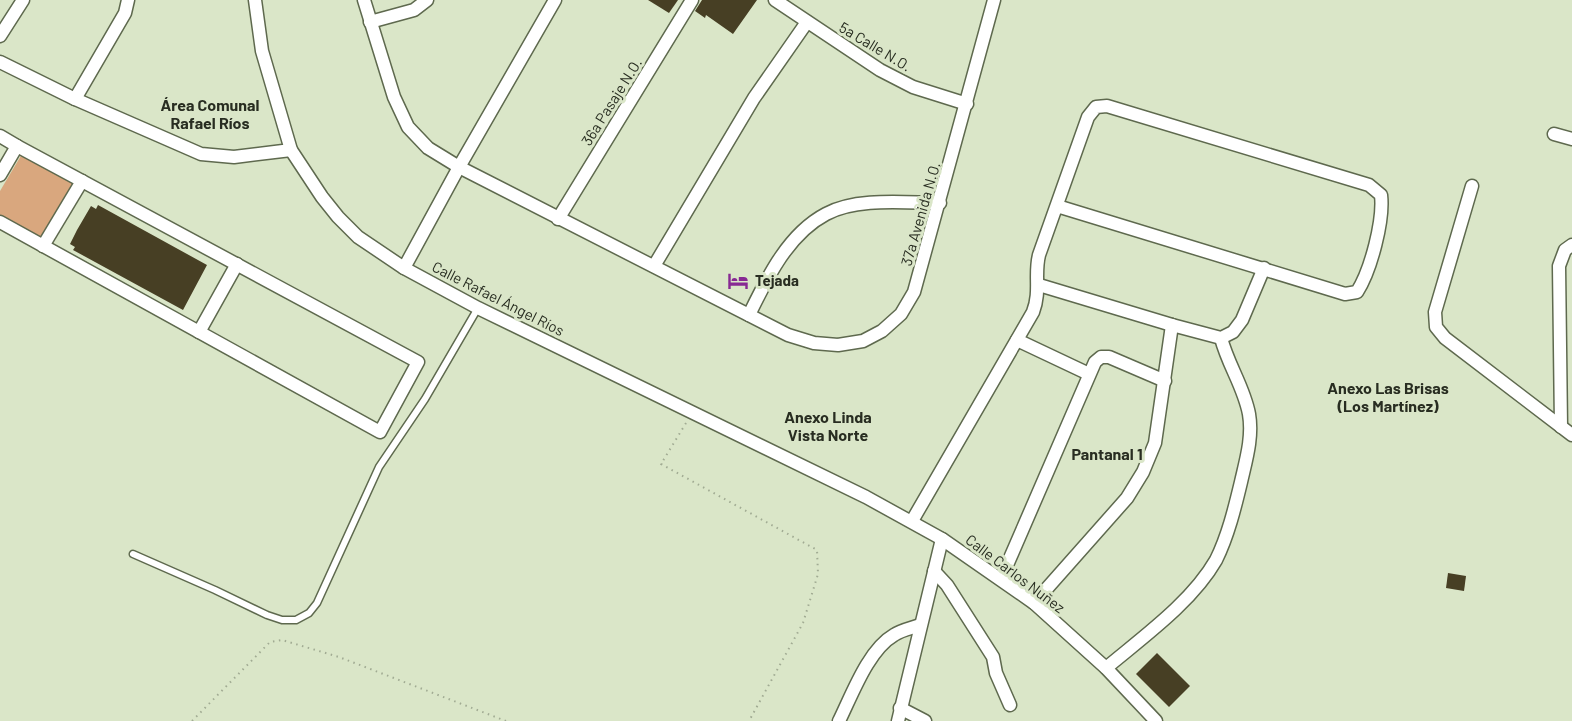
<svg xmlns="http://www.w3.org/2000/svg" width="1572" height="721" viewBox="0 0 1572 721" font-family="Barlow,sans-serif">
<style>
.green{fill:#d9a77e}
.building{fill:#473f24}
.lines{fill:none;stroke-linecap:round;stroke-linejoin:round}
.service-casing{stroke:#5e694e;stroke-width:9}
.minor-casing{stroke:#5e694e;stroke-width:15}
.path{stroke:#a1ab93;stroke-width:2;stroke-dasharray:1.5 4.5;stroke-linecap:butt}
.service{stroke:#fff;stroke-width:6}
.minor{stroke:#fff;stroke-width:12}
.labels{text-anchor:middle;stroke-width:6;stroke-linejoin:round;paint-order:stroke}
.street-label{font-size:15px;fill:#282d21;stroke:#dae6c8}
.poi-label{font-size:15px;font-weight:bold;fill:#282d21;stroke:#dae6c8;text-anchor:start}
.neighbourhood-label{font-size:16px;font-weight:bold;fill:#282d21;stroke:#dae6c8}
</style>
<rect width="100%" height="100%" fill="#dae6c8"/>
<!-- green -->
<path class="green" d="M22 154 75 183 42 240 0 216V191Z"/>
<!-- building -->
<g class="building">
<path d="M648 0H678L669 13Z"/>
<path d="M702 0H757L733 34 706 15 705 18 695 11Z"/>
<path d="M98 205 207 265 183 310 73 250 75 247 70 244 77 230 91 206 96 209Z"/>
<path d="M1448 573 1466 576 1464 591 1446 588Z"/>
<path d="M1157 653 1190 686 1169 707 1136 674Z"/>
</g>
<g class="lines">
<!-- service casing -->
<g class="service-casing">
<path id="service" d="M133 554 215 590 267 615 282 620H296L309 613 317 603 379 467 425 399 478 308"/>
</g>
<!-- minor casing -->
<g class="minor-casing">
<g id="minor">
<path d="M255 0 262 51 291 150 322 197 338 217 358 237 404 268 478 308 866 497 942 539 1034 603 1106 668 1156 721"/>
<path d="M364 0 394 97 408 127 428 148 459 167 788 335 814 343 838 345 863 341 882 331 901 314 914 292 994 0"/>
<path d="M775 0 880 70 913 87 967 104"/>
<path d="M370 22 414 10 427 0"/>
<path d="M0 36 23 0"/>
<path d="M0 62 75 99 201 154 234 157 291 150"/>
<path d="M75 99 125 13 128 0"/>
<path d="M1554 134 1572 139"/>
<path d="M0 136 17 146 0 175"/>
<path d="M1472 186 1435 312 1436 327 1445 338 1572 435"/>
<path d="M558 219 692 0"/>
<path d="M0 222 380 432 418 362 17 146"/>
<path d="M43 246 82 181"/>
<path d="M654 266 754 98 807 22"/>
<path d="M404 268 459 167 555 0"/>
<path d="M1039 285 1172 325 1221 338 1233 332 1242 320 1264 268"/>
<path d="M749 315C767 278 788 234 826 214 857 197 906 203 940 203"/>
<path d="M199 332 237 264"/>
<path d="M1017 340 1089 374"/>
<path d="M1561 427 1559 266 1565 250 1572 245"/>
<path d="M912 521 1033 312C1041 291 1034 275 1039 255L1088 117 1096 107 1107 106 1369 185 1381 195C1384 220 1371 270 1357 292L1345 294 1057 206"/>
<path d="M934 571 947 585 993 657 996 673 1010 705"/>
<path d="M1001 579 1095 362 1101 357H1109L1165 381"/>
<path d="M1034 603 1127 498 1143 472 1155 443 1172 325"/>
<path d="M1106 668C1143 637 1192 602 1216 560 1228 536 1235 507 1241 482 1246 460 1253 437 1249 414 1244 387 1228 365 1221 338"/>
<path d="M900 708 925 721"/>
<path d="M839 721C852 695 868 650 894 635 901 630 912 628 920 625"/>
<path d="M898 721 942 539"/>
</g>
</g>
<!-- path -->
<g class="path">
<path d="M686 423 661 464 817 550 818 574 803 623 749 721"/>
<path d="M192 721 270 642 282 640 339 657 506 721"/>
</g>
<!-- service -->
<use href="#service" class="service"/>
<!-- minor -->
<use href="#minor" class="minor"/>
</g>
<!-- icons -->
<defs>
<g id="hotel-bare" transform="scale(1.62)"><path d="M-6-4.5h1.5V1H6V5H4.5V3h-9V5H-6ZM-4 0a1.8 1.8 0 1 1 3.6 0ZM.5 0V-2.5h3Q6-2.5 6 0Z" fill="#872993" stroke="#dae6c8" stroke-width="2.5" paint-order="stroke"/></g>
</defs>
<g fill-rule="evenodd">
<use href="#hotel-bare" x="738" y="281"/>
</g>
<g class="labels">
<!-- street labels -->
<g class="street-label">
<text transform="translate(875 47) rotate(31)" y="5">5a Calle N.O.</text>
<text transform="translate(612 102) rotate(-58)" y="5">36a Pasaje N.O.</text>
<text transform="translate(921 214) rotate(-74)" y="5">37a Avenida N.O.</text>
<text transform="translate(498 299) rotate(27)" y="5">Calle Rafael Ángel Ríos</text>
<text transform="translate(1015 574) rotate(37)" y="5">Calle Carlos Nuñez</text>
</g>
<!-- poi labels -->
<g class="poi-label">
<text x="755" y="286">Tejada</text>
</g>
<!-- neighbourhood labels -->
<g class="neighbourhood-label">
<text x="210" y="111">Área Comunal<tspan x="210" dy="18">Rafael Ríos</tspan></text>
<text x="1388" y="394">Anexo Las Brisas<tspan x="1388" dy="18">(Los Martínez)</tspan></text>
<text x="828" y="423">Anexo Linda<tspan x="828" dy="18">Vista Norte</tspan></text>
<text x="1107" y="460">Pantanal 1</text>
</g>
</g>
</svg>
